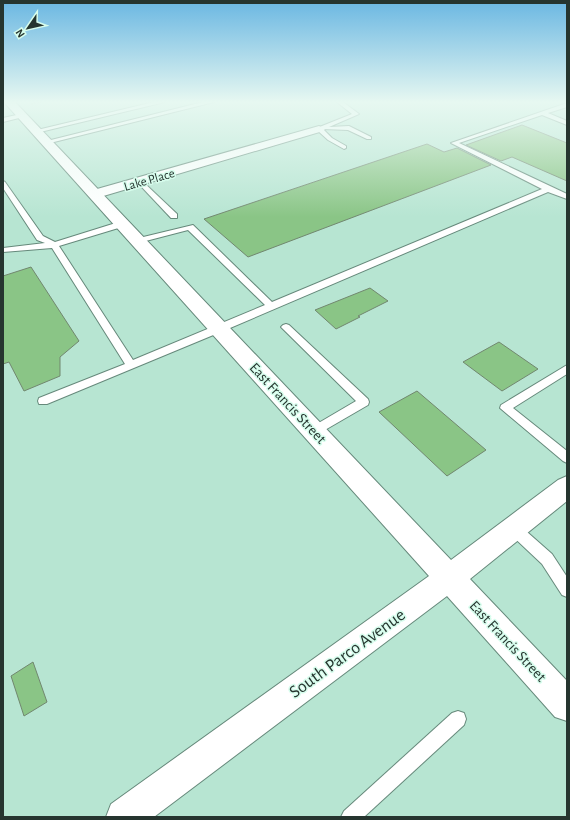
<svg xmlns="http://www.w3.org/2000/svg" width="570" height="820" viewBox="0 0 570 820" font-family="'Alegreya Sans',sans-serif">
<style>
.built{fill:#b7e5d2}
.building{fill:#8ac586;stroke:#71876f}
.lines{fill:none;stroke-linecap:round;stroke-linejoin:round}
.service-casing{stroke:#66897b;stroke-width:2}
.minor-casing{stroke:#66897b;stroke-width:2}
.tertiary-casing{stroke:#66897b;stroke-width:2}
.path{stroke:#98b6aa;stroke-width:1.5;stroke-dasharray:2 1;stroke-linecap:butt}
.service{fill:#fff;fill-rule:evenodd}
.minor{fill:#fff;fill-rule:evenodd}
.tertiary{fill:#fff;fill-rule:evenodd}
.labels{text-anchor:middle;stroke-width:3;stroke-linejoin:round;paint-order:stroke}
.far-street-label{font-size:13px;fill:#26352f;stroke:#d7fded}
.street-label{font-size:15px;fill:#26352f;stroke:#d7fded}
.near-street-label{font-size:18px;fill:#26352f;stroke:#d7fded}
</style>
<rect width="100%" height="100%" fill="#caefe0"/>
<!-- built -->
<rect class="built" x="3" y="103" width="564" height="714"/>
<!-- building -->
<g class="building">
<path d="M522 125 567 143V181L512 157 501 161 466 145Z"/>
<path d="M427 144 444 152 457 148 491 165 248 257 204 219Z"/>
<path d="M31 267 79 341 60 357V376L24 391 9 362 3 364V276Z"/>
<path d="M370 288 388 301 358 316 360 317 336 329 315 310Z"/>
<path d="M499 342 538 369 502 391 463 362Z"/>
<path d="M417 391 486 450 447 476 379 412Z"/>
<path d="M33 662 47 702 24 716 11 676Z"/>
</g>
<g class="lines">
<!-- service casing -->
<g class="service-casing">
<g id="service">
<path d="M154 102H165L36 133 33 131Z"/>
<path d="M203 102H214L46 144 43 142Z"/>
<path d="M337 102H343L359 114 329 127 349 126 371 137V139H367L348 130 323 129 332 138 346 146V148L344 149 328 140 317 130V128L352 114Z"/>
<path d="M567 103V107L548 113 567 121V125L542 115 459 143 567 194V199L548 192 223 331 47 404H39L38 401 39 398 125 364 52 248 3 252V248L45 243 37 240 3 188V181L5 182 43 236 55 242 119 222H125V226L59 246 133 360 265 305 188 230 138 243H135V239L193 225 272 302 542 189 451 143Z"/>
<path d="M21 114 23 117 3 122V118Z"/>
<path d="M137 180H141L177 214V218H171L137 182Z"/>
<path d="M286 324 289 325 368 399 369 402 368 405 318 434H310L308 431 310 428 356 401 283 329 281 327 283 325Z"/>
<path d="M567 365V374L513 408 567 451V463L563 461 500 408 501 405Z"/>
<path d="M513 522 518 524 552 554 567 577V597L562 595 542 564 508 532 506 528 508 524Z"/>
<path d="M458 711 464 713 466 719 464 725 364 817H341L344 811 452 713Z"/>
</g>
</g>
<!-- minor casing -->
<g class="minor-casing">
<path id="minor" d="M319 126 325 129 323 131 100 197H90L88 194 90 191Z"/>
</g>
<!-- tertiary casing -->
<g class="tertiary-casing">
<path id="tertiary" d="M4 102H15L451 560 558 480 567 476V501L470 579 567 681V721L555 717 447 596 154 817H106L111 804 429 576Z"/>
</g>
<!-- path -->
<path class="path" d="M31 104 41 102"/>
<!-- service -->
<use href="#service" class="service"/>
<!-- minor -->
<use href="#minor" class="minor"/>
<!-- tertiary -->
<use href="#tertiary" class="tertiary"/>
</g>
<!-- sky -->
<linearGradient id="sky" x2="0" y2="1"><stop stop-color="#6ab7e2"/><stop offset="0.47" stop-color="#e7f8f1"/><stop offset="1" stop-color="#e7f8f1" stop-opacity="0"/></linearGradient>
<rect width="570" height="217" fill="url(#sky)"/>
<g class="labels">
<!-- far-street labels -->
<g class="far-street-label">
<text transform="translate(149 179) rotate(-16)" y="5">Lake Place</text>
</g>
<!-- street labels -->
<g class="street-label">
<text transform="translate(288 403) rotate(47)" y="5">East Francis Street</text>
<text transform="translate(508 641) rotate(47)" y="5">East Francis Street</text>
</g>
<!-- near-street labels -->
<g class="near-street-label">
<text transform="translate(347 653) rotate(-36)" y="6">South Parco Avenue</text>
</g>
</g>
<!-- border -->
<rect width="570" height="820" fill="none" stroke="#26352f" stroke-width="8"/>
<!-- north arrow -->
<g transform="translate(28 28) rotate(236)" stroke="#d7fded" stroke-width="3" paint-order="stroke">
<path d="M0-3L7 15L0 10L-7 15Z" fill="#26352f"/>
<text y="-6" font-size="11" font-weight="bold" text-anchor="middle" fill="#26352f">N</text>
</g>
</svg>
